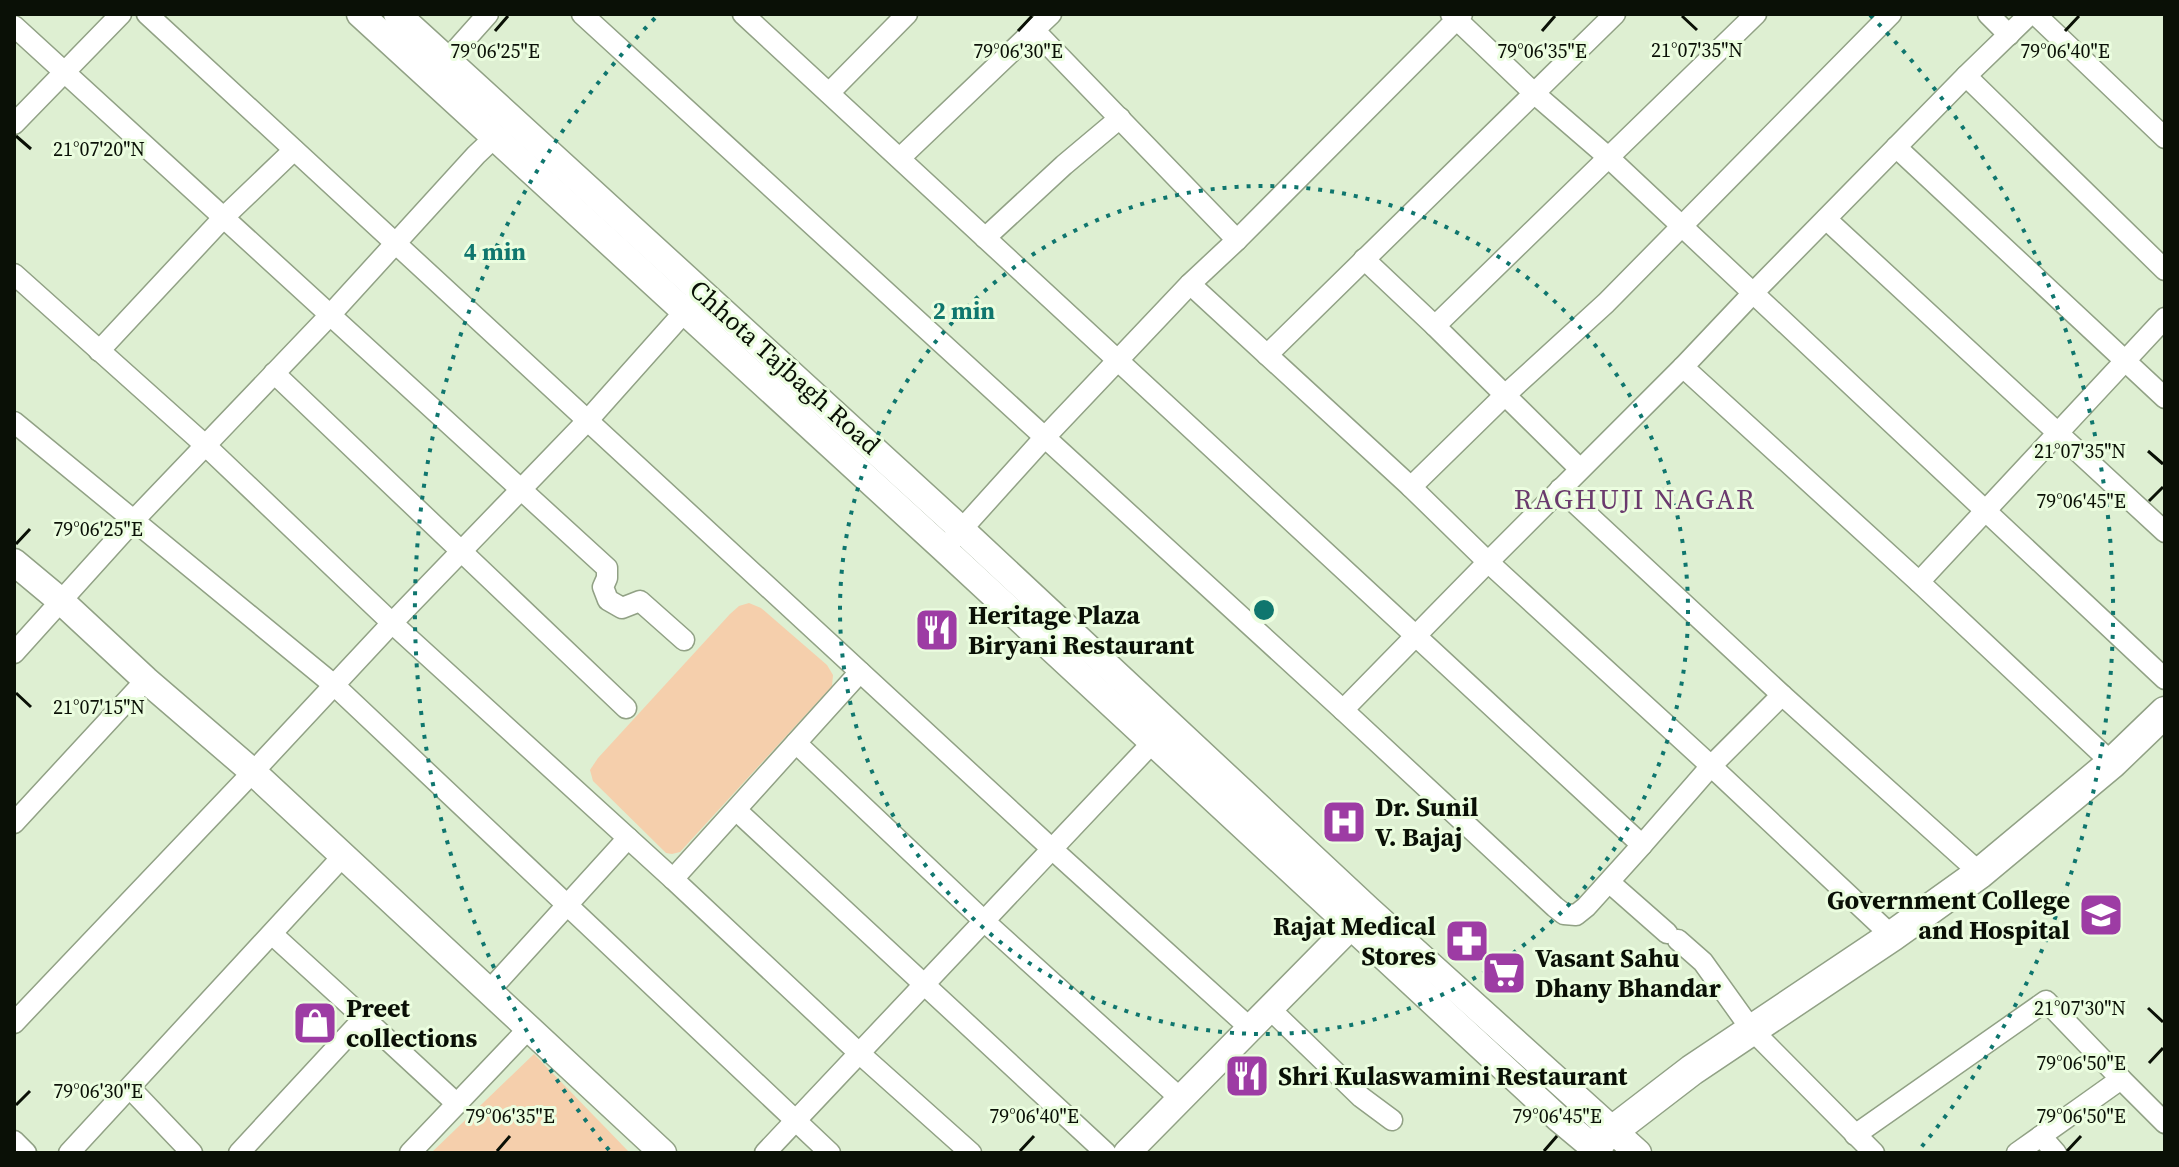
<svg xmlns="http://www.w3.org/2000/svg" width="2179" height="1167" viewBox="0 0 2179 1167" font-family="'Source Serif 4',serif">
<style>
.green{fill:#f5cfac}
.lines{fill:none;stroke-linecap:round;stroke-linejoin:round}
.street-casing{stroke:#91a185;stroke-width:23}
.secondary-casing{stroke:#91a185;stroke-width:29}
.primary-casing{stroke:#91a185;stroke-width:33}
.street{stroke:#fff;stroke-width:20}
.secondary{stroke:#fff;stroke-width:26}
.primary{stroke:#fff;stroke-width:30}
.ticks{fill:none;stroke:#0a1006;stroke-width:3}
.ring{fill:none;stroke:#0f766e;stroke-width:4;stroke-dasharray:4 8}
.labels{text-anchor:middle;stroke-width:6;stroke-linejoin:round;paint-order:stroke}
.street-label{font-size:26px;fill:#0a1006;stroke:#ebfddf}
.poi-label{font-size:26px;font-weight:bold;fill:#0a1006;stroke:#ebfddf;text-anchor:start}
.neighbourhood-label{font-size:28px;letter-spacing:2px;fill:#6a3a6d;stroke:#ebfddf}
.ticks-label{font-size:20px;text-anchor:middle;fill:#0a1006;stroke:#ebfddf;stroke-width:6;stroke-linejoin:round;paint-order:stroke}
.centre{fill:#0f766e;stroke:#ebfddf;stroke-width:4}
.ring-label{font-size:24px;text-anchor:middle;font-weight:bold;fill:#0f766e;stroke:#ebfddf;stroke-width:6;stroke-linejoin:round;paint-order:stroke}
</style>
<rect width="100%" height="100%" fill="#deefd2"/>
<!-- green -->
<g class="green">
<path d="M749 603 761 608 827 665 833 675 832 686 680 852 672 854 666 853 593 781 590 770 598 758 730 614 739 606Z"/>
<path d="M534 1054 630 1153H431Z"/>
</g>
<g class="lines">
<!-- street casing -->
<g class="street-casing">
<g id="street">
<path d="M147 14 1052 849 1250 1028"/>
<path d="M582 14 1343 710 1555 907 1564 914 1576 915 1586 907 1642 845"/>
<path d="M743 14 1642 845 1711 766 1892 936"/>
<path d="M1451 14 1535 94 1608 157 2165 679"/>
<path d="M1988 14 2009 35"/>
<path d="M2035 14 2165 138"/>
<path d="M14 26 607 568V578L603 587 608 600 622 608 640 601 684 640"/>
<path d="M1034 30 1237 240"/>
<path d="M447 60 488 14"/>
<path d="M1966 76 2165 270"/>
<path d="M829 93 907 14"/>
<path d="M14 124 121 14"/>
<path d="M1896 147 2165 398"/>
<path d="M900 158 1051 14"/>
<path d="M1826 219 2165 532"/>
<path d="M985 238 1064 165 1120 118"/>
<path d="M1364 259 1435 326"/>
<path d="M14 274 205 445 392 623 673 879"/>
<path d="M1190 284 1411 487 1488 562 1711 766 1782 695"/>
<path d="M99 351 224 217 294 150"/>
<path d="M1267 355 1615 14"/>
<path d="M1683 367 1919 582 2112 763"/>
<path d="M274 373 626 708"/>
<path d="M14 422 334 685 830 1153"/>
<path d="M1580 469 1435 326 1756 14"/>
<path d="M1411 487 1504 396 1606 303 1891 14"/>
<path d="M1560 489 1782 695 1980 873"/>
<path d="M952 540 1045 437 1190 284 1237 240 1462 14"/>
<path d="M1919 582 2165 318"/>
<path d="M14 653 134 520 331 314 476 155 495 137"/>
<path d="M860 672 673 879 859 1053 971 1153"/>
<path d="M1343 710 1488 562 1683 367 1753 293 1966 76 2030 14"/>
<path d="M796 743 984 921 1181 1099"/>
<path d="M736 810 1106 1153"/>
<path d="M14 823 146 680"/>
<path d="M1609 882 1667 933"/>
<path d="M272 934 364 1018"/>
<path d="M1678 940 1703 962 1751 1029 1874 1153"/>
<path d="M489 991 628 838"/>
<path d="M1270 1009 1361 1097 1392 1120"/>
<path d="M14 1023 253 772 392 623 588 420 695 300"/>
<path d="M130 1088 192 1153"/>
<path d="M1855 1135 2046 1001 2121 1079"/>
<path d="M2041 1136 2056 1153"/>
<path d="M14 1141 26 1153"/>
<path d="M69 1153 343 856"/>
<path d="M239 1153 364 1018 457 1104"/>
<path d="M410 1153 529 1028"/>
<path d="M765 1153 1153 742"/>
<path d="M2017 1153 2121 1079 2165 1123"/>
</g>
</g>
<!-- secondary casing -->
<g class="secondary-casing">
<g id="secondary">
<path d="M360 14 943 548 1558 1118 1600 1153"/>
<path d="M397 14 962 530 1368 909 1638 1153"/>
<path d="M14 562 62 602 146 680 253 772 663 1153"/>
<path d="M1127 1153 1363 914"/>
</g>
</g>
<!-- primary casing -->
<g class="primary-casing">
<path id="primary" d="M1593 1146 1692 1070 1892 936 1980 873 2112 763 2165 712"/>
</g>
<!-- street -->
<use href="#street" class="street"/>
<!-- secondary -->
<use href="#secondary" class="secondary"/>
<!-- primary -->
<use href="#primary" class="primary"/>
</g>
<!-- ticks -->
<path class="ticks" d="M1682 16 1697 30M495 31 508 16M1018 31 1032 16M1542 31 1555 16M2065 31 2079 16M16 136 31 149M2148 451 2163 464M2149 501 2163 487M16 544 30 529M16 693 31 707M2148 1008 2163 1022M2149 1063 2163 1048M16 1105 30 1091M497 1151 510 1136M1020 1151 1034 1136M1544 1151 1557 1136M2067 1151 2081 1136"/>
<!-- distance rings -->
<g class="ring">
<circle cx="1264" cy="610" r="424"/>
<path d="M609 1150A849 849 0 0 1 658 15M1870 15A849 849 0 0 1 1919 1150"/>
</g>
<!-- icons -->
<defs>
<g id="restaurant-square" transform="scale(2.3)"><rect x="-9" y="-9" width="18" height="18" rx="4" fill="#9d3ca4" stroke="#ebfddf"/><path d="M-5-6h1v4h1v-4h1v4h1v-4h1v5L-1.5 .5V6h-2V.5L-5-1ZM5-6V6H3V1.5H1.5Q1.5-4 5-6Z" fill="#fff"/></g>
<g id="hospital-square" transform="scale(2.3)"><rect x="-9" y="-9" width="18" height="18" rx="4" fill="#9d3ca4" stroke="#ebfddf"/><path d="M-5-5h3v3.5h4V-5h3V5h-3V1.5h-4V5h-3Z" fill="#fff"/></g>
<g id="university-square" transform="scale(2.3)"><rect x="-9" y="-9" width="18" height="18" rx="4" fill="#9d3ca4" stroke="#ebfddf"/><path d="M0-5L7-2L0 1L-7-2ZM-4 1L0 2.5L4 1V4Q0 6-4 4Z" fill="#fff"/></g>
<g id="pharmacy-square" transform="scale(2.3)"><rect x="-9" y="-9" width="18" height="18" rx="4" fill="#9d3ca4" stroke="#ebfddf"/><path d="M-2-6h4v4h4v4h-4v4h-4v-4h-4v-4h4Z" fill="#fff"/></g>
<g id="supermarket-square" transform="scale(2.3)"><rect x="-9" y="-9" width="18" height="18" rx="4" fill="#9d3ca4" stroke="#ebfddf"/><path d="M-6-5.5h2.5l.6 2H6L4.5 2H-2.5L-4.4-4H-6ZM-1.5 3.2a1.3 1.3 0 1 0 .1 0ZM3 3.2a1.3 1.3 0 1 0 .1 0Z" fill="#fff"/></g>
<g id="shop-square" transform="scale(2.3)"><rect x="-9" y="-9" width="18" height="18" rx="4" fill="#9d3ca4" stroke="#ebfddf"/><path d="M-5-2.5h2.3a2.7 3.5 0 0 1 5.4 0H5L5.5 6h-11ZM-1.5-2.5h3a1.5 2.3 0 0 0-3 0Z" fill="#fff"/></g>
</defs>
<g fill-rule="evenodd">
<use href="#restaurant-square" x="937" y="630"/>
<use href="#hospital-square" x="1344" y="822"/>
<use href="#university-square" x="2101" y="915"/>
<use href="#pharmacy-square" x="1467" y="941"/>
<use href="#supermarket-square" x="1504" y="973"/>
<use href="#shop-square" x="315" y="1023"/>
<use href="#restaurant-square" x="1247" y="1076"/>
</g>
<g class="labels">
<!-- street labels -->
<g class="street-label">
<text transform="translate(785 367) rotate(42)" y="9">Chhota Tajbagh Road</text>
</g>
<!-- poi labels -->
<g class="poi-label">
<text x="968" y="624">Heritage Plaza<tspan x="968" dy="30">Biryani Restaurant</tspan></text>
<text x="1375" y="816">Dr. Sunil<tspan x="1375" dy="30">V. Bajaj</tspan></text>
<text x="2070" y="909" text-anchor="end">Government College<tspan x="2070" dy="30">and Hospital</tspan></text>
<text x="1436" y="935" text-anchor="end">Rajat Medical<tspan x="1436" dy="30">Stores</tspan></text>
<text x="1535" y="967">Vasant Sahu<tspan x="1535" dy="30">Dhany Bhandar</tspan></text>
<text x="346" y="1017">Preet<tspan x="346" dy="30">collections</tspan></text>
<text x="1278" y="1085">Shri Kulaswamini Restaurant</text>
</g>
<!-- neighbourhood labels -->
<g class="neighbourhood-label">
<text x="1635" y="509">RAGHUJI NAGAR</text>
</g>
</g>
<g class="ticks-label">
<text x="1697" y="57">21°07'35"N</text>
<text x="495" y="58">79°06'25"E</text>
<text x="1018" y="58">79°06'30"E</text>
<text x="2065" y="58">79°06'40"E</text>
<text x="1542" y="58">79°06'35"E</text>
<text x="99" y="156">21°07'20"N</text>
<text x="2080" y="458">21°07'35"N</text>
<text x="2081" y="508">79°06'45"E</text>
<text x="98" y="536">79°06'25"E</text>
<text x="99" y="714">21°07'15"N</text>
<text x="2080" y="1015">21°07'30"N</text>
<text x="2081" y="1070">79°06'50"E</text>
<text x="98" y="1098">79°06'30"E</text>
<text x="510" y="1123">79°06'35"E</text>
<text x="1034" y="1123">79°06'40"E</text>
<text x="1557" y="1123">79°06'45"E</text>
<text x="2081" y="1123">79°06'50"E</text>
</g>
<circle cx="1264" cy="610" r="12" class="centre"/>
<g class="ring-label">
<text x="495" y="260">4 min</text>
<text x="964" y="319">2 min</text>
</g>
<!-- border -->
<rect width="2179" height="1167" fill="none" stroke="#0a1006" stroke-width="32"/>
</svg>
